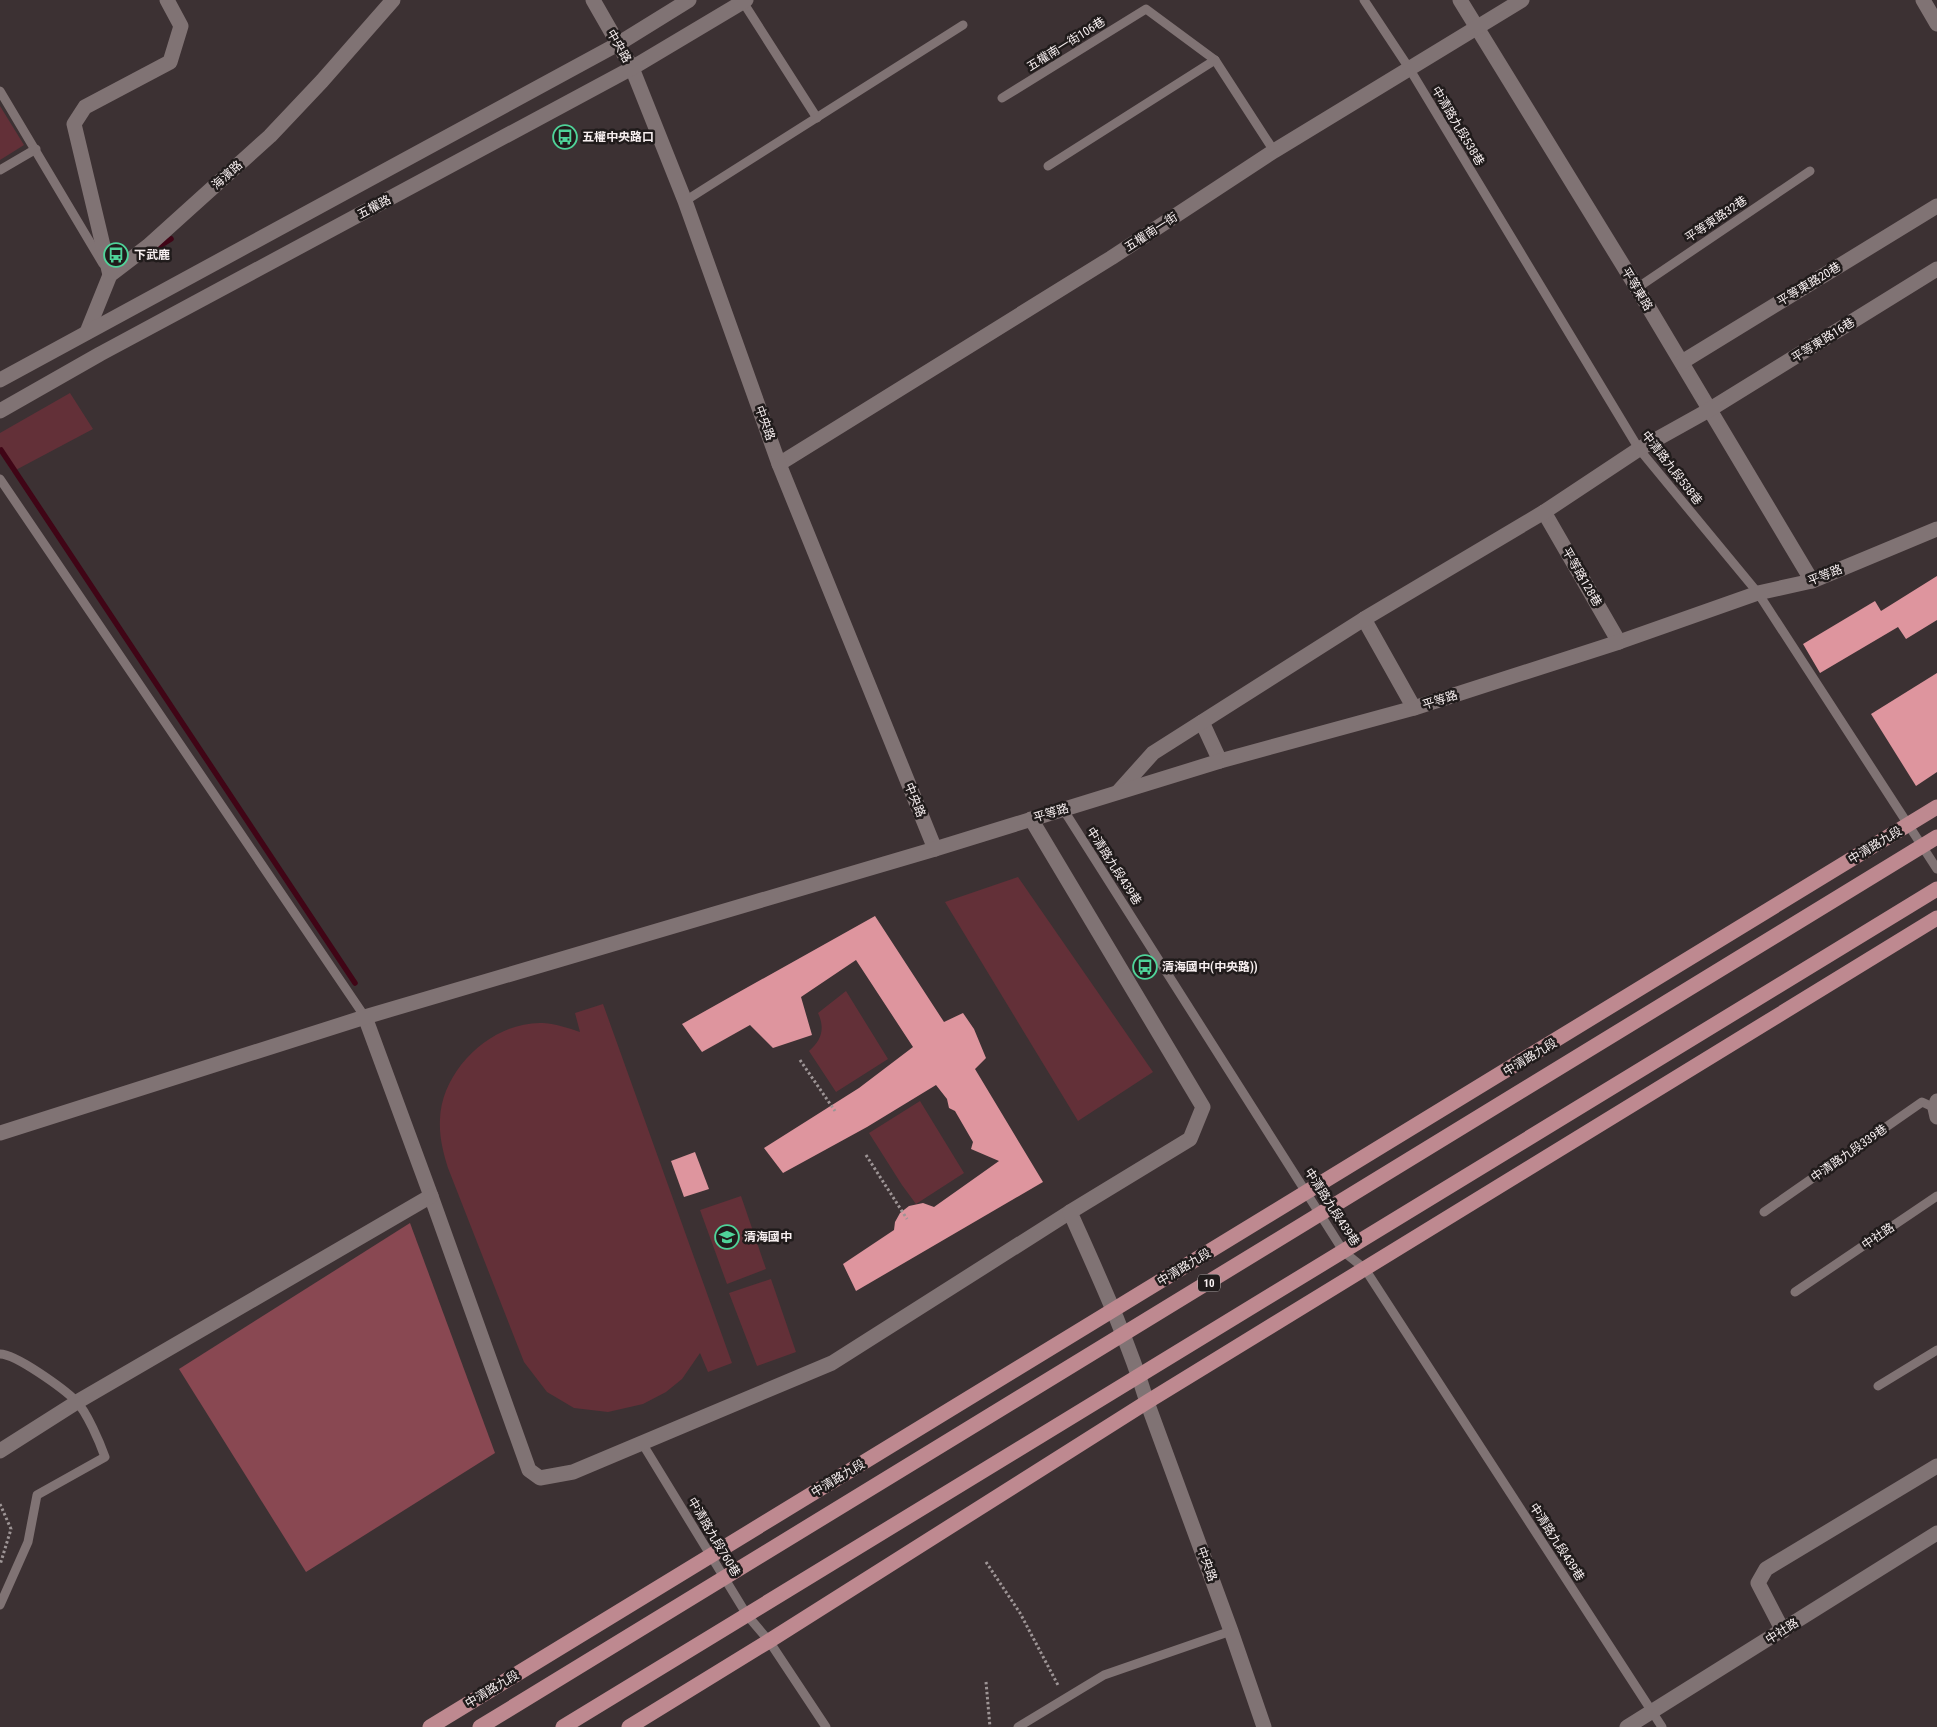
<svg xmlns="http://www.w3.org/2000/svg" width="1937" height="1727" viewBox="0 0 1937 1727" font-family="'Roboto Condensed','Noto Sans TC',sans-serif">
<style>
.green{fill:#633038}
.forest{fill:#894852}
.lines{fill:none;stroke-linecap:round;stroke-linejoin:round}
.stream{stroke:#400516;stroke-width:5.5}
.building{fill:#de959e}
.path{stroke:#9e9596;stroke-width:3;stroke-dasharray:2.5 2.5;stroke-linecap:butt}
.lane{stroke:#807374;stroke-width:9}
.street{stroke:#807374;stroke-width:15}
.secondary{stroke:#807374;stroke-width:15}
.primary{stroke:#be8990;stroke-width:15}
.labels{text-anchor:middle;stroke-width:5;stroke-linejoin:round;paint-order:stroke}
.shield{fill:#201b1b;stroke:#b6afb0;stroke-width:1}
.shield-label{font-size:11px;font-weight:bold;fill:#f7eff0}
.street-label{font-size:12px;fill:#f7eff0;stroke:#201b1b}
.poi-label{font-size:12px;font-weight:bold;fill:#f7eff0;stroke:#201b1b;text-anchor:start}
</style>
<rect width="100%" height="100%" fill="#3c3133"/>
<!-- green -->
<g class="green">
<path d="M0 106 24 145 0 160Z"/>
<path d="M70 393 93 429 12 472 0 451V433Z"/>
<path d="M1018 877 1153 1072 1078 1121 945 902Z"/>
<path d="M846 991 888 1059 836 1092 809 1051C822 1040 825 1028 818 1013Z"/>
<path d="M603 1004 732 1363 708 1372 700 1353 682 1379 666 1392 643 1404 608 1412 574 1408 547 1392 524 1362 448 1168C443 1152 439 1136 440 1119 442 1069 493 1021 543 1023 557 1024 568 1028 580 1032L575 1013Z"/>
<path d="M920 1101 964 1173 916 1204 902 1185 869 1133Z"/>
<path d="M741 1196 766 1269 727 1284 700 1210Z"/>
<path d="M771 1279 796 1352 757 1366 729 1293Z"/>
</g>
<!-- forest -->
<path class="forest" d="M410 1223 495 1453 306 1572 179 1369Z"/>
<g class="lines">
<!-- stream -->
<g class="stream">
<path d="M153 250 171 239"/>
<path d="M1 450 355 983"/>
</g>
</g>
<!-- building -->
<g class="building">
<path d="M1937 576V620L1906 639 1898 627 1820 673 1803 644 1875 601 1881 611Z"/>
<path d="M1937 673V772L1916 786 1871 714Z"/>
<path d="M875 916 944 1022 963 1013 974 1029 986 1058 975 1069 1043 1182 856 1291 843 1264 894 1230 895 1222 900 1213 909 1206 923 1203 934 1207 999 1161 971 1149 973 1142 955 1111 949 1108 947 1099 936 1085 867 1127 783 1173 764 1148 859 1088 913 1047 856 960 801 997 812 1035 773 1048 750 1025 702 1052 682 1024Z"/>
<path d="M695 1152 709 1189 684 1197 671 1161Z"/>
</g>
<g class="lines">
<!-- path -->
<g class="path">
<path d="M800 1060 835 1111"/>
<path d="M866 1155 907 1219"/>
<path d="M0 1504 11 1529 0 1565"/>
<path d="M986 1562 1020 1613 1059 1687"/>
<path d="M986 1682 990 1727"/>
</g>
<!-- lane -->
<g class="lane">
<path d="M1364 0 1409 68 1639 449 1758 593 1937 869"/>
<path d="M743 2 817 118"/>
<path d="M0 91 103 264"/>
<path d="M1002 98 1146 9 1215 60 1274 151"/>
<path d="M1048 166 1215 60"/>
<path d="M0 170 36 149"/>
<path d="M685 201 963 25"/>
<path d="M1637 288 1810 171"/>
<path d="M0 479 365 1017"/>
<path d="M1063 809 1344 1252 1365 1269 1662 1727"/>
<path d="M1764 1212 1922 1102 1935 1108"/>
<path d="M1795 1292 1937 1196"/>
<path d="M0 1354C16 1354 64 1389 76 1401 87 1412 100 1443 105 1457L37 1495 28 1542 0 1605"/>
<path d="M1878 1386 1937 1350"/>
<path d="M642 1443 747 1615 769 1641 826 1727"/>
<path d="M1018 1727 1104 1675 1231 1631"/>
</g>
<!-- street -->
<g class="street">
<path d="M1460 0 1637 288 1812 581"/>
<path d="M1923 0 1937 24"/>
<path d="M110 275 74 124 85 107 170 62 181 26 167 0"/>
<path d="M1682 362 1937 206"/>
<path d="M779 464 1111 258 1274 151 1522 0"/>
<path d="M1544 512 1619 642"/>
<path d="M1364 619 1414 708"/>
<path d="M1202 722 1220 761"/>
<path d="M1118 792 1153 753 1364 619 1544 512 1639 449 1709 410 1937 269"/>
<path d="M365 1017 431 1196 529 1470 540 1478 573 1472 832 1363 1070 1212"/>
<path d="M1937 1101 1935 1108 1937 1117"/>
<path d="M0 1451 77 1402 431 1196"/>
<path d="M1783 1631 1758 1583 1766 1569 1937 1466"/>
</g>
<!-- secondary -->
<g class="secondary">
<path d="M593 0 632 68 685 201 779 464 935 849"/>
<path d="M87 332 110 275 148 246 270 136 322 81 393 0"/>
<path d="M0 380 618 44 689 0"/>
<path d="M0 411 100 354 632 68 746 0"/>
<path d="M1031 819 1203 1107 1190 1139 1070 1212C1098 1275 1127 1337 1147 1402L1231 1631 1264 1727"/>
<path d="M0 1133 365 1017 935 849 1220 761 1414 708 1619 642 1758 593 1812 581 1937 529"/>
<path d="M1627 1727 1937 1533"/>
</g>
<!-- primary -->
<g class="primary">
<path d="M430 1727 1937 807"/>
<path d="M480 1727 1937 837"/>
<path d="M563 1727 1937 889"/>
<path d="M629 1727 769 1641 1147 1402 1937 918"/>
</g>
</g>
<!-- icons -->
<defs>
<g id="bus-ring" transform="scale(1.25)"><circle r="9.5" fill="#201b1b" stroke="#4fd399" stroke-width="1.5"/><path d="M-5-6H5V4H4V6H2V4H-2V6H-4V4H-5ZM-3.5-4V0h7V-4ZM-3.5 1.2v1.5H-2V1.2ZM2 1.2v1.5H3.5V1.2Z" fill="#4fd399"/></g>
<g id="school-ring" transform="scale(1.25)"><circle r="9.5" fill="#201b1b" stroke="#4fd399" stroke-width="1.5"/><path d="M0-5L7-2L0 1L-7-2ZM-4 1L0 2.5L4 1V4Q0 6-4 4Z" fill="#4fd399"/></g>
</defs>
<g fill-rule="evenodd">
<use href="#bus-ring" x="565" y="137"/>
<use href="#bus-ring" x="116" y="255"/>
<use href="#bus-ring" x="1145" y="967"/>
<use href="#school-ring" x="727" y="1237"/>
</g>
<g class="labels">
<!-- shield labels -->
<rect class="shield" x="1198" y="1274.5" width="22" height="17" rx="4"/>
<g class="shield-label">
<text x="1209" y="1287">10</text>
</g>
<!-- street labels -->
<g class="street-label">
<text transform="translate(1066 44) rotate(-32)" y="4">五權南一街106巷</text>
<text transform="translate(619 46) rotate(60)" y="4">中央路</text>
<text transform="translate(1458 126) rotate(59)" y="4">中清路九段538巷</text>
<text transform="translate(227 175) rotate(-42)" y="4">海濱路</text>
<text transform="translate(374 207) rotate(-28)" y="4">五權路</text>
<text transform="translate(1716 219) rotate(-34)" y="4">平等東路32巷</text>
<text transform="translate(1151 232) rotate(-33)" y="4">五權南一街</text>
<text transform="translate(1809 284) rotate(-31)" y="4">平等東路20巷</text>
<text transform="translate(1637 289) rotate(59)" y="4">平等東路</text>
<text transform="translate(1823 340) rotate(-32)" y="4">平等東路16巷</text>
<text transform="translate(765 423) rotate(70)" y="4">中央路</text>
<text transform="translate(1672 468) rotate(52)" y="4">中清路九段538巷</text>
<text transform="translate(1825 575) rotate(-21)" y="4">平等路</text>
<text transform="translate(1582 577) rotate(60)" y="4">平等路128巷</text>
<text transform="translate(1440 700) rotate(-18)" y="4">平等路</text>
<text transform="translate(915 800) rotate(68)" y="4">中央路</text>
<text transform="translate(1051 813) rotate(-17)" y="4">平等路</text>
<text transform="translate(1875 845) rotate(-31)" y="4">中清路九段</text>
<text transform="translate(1114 866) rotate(57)" y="4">中清路九段439巷</text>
<text transform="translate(1530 1057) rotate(-31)" y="4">中清路九段</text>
<text transform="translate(1849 1153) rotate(-35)" y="4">中清路九段339巷</text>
<text transform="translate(1332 1207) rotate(57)" y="4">中清路九段439巷</text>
<text transform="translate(1878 1236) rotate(-34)" y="4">中社路</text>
<text transform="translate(1184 1267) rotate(-31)" y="4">中清路九段</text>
<text transform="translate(838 1478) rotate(-31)" y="4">中清路九段</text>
<text transform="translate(714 1537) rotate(59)" y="4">中清路九段760巷</text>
<text transform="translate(1557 1542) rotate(57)" y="4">中清路九段439巷</text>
<text transform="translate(1207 1564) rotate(70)" y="4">中央路</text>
<text transform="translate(1782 1631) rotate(-32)" y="4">中社路</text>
<text transform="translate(492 1689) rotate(-31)" y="4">中清路九段</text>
</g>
<!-- poi labels -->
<g class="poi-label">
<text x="582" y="141">五權中央路口</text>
<text x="134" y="259">下武鹿</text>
<text x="1162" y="971">清海國中(中央路))</text>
<text x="744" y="1241">清海國中</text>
</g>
</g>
</svg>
